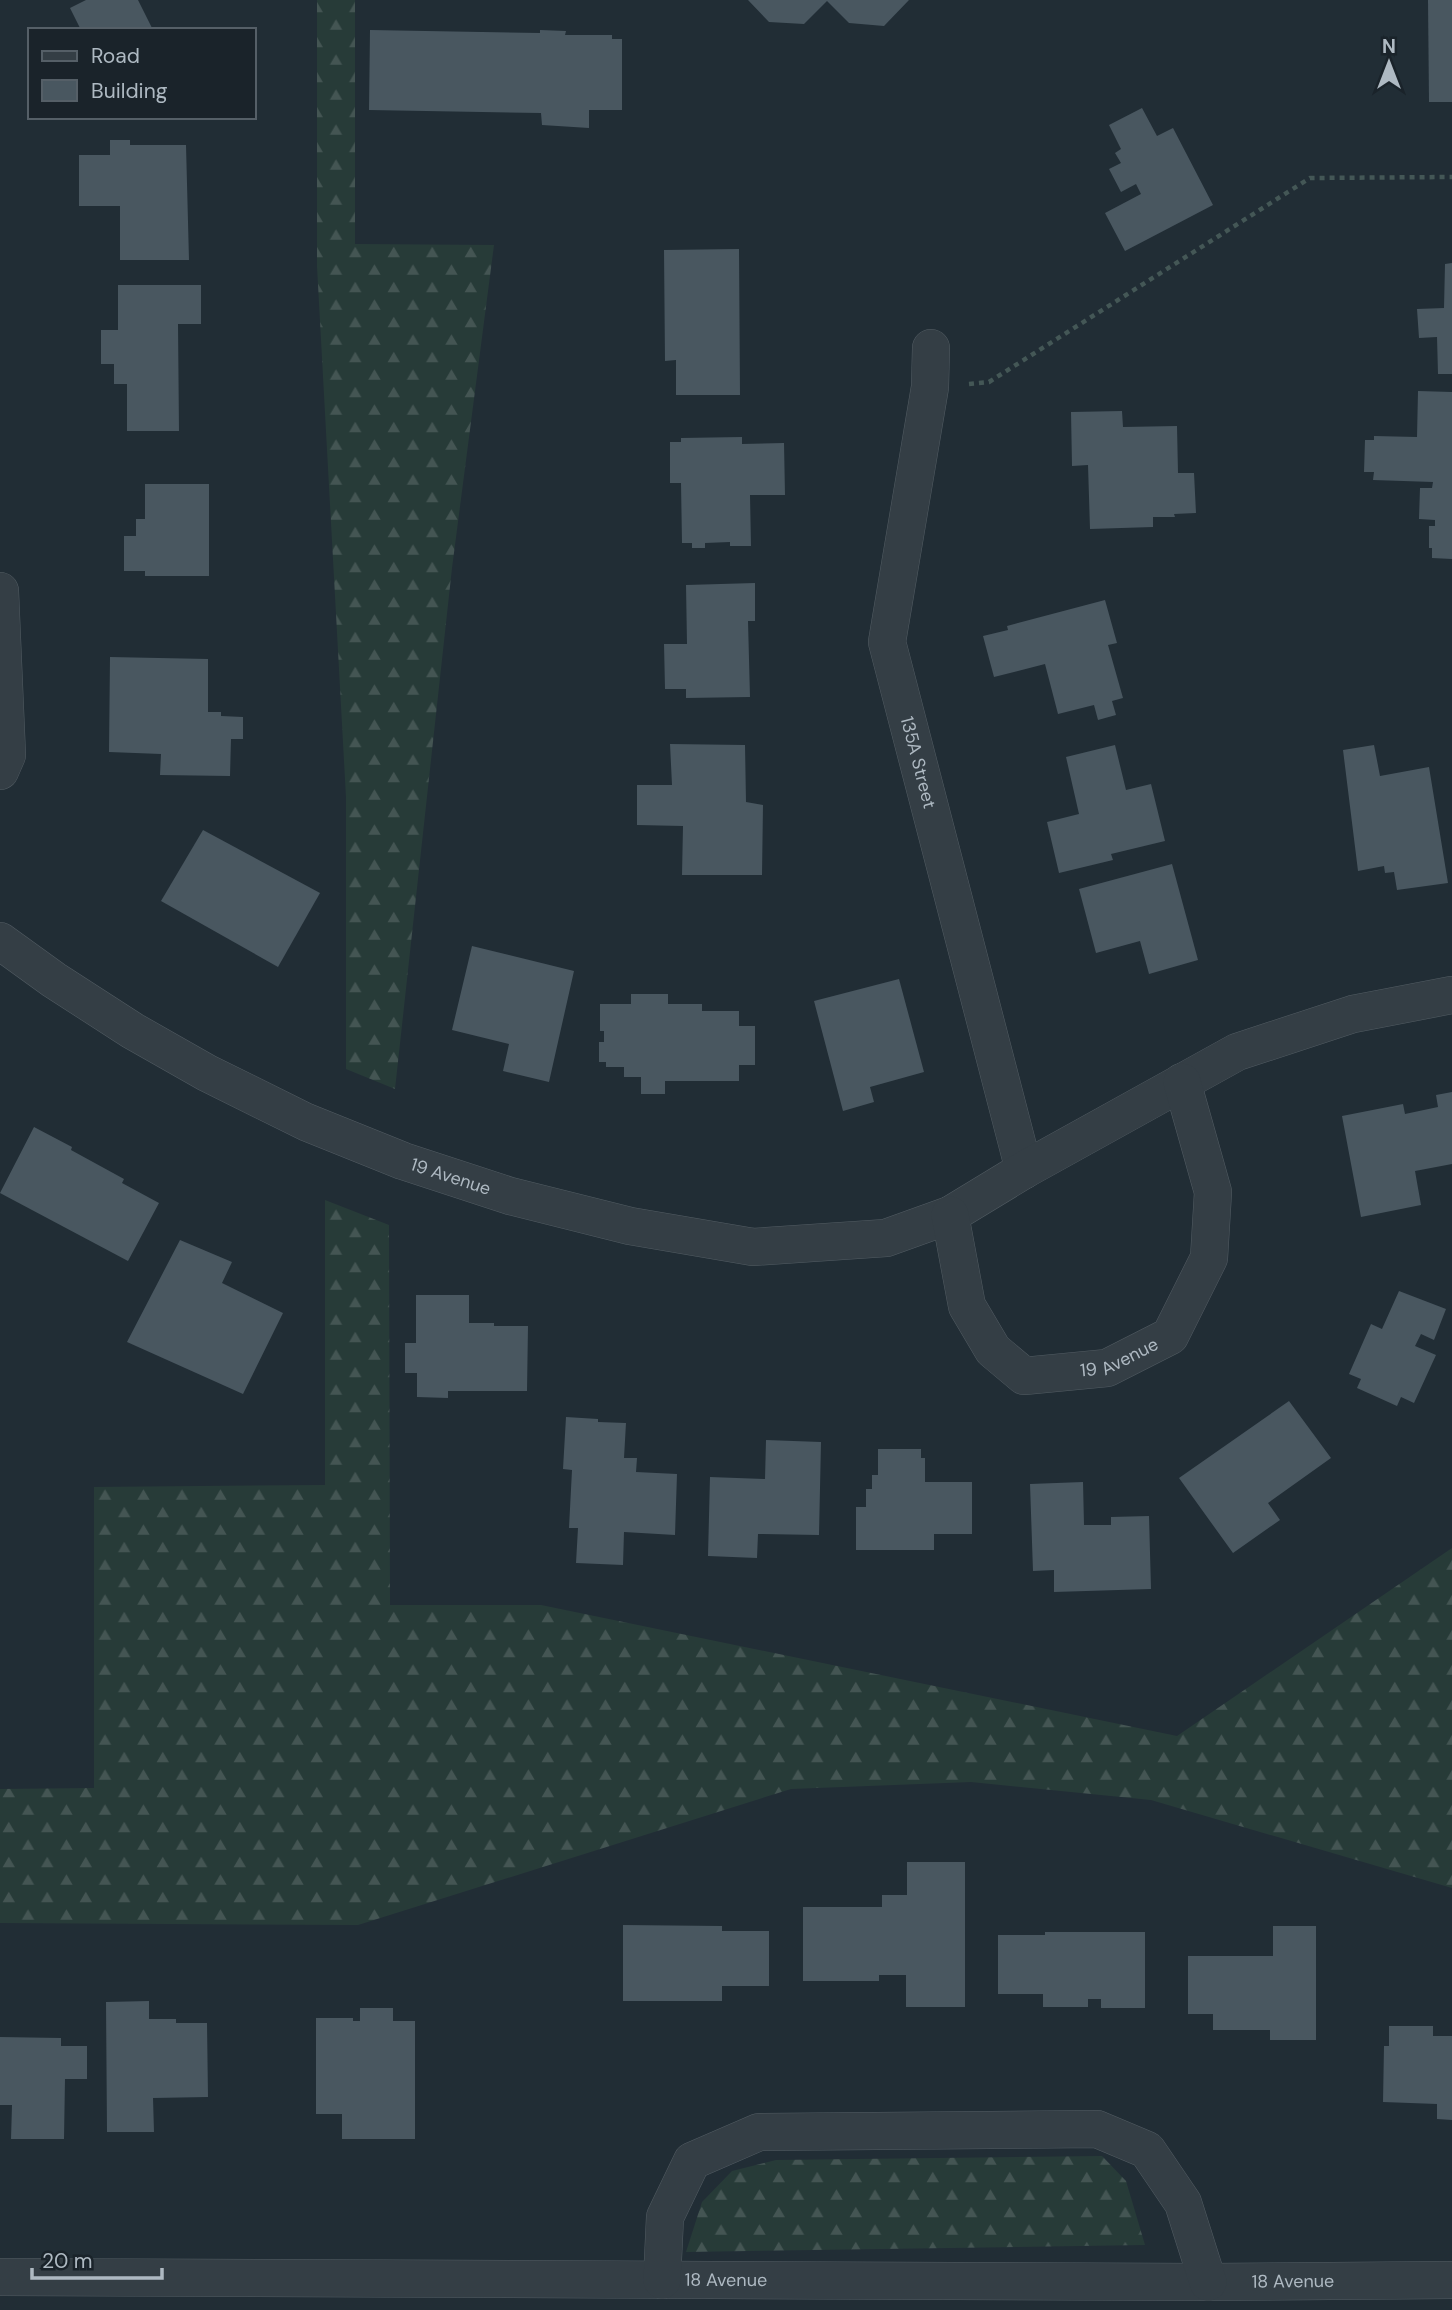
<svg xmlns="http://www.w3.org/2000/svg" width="1452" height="2310" viewBox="0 0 1452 2310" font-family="'DM Sans',sans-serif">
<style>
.forest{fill:url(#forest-firs)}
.building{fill:#495760}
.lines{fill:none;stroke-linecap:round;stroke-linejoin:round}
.minor-casing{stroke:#525c63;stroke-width:38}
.path{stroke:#445756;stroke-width:4.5;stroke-dasharray:5 5;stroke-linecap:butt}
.minor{stroke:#343e45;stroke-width:37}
.labels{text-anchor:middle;stroke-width:5;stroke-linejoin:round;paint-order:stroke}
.street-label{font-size:18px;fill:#aeb9c2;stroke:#1a232a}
</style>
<defs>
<pattern id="forest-firs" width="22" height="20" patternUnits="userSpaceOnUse" patternTransform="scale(1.75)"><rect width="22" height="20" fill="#273b38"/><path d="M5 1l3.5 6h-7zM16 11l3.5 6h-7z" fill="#445553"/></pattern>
</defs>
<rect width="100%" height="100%" fill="#212d35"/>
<!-- forest -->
<g class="forest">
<path d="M317 0H355V244L494 245 452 568 395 1089 346 1069V797L317 266Z"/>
<path d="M325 1200 389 1225 390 1605H541L1177 1736 1452 1548V1888L1151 1800 971 1782 791 1789 358 1925 0 1923V1789L94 1788V1487L325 1485Z"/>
<path d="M1102 2156 1126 2181 1145 2245 686 2252 702 2202 732 2171 776 2160Z"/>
</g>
<!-- building -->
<g class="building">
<path d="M86 0H138L153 30H81L70 8Z"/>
<path d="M748 0H909L884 26 849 23 827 1 804 24 769 22Z"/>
<path d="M1428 0H1452V102H1429Z"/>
<path d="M370 30 540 33V30L566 31 565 35H612V39H622V110H589V128L542 125 541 113 369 110Z"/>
<path d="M1142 108 1157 136 1173 128 1213 205 1125 251 1105 213 1141 194 1136 184 1121 192 1109 169 1121 163 1115 153 1121 149 1109 125Z"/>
<path d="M110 140H130V145H186L189 260H120V206H79V155H110Z"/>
<path d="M739 249 740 395H676V360L665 361 664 250Z"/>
<path d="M1452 263V374H1438L1437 337 1419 338 1417 309 1444 308 1445 264Z"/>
<path d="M118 285H201V324H178L179 431H127V384H114V364H101V330H118Z"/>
<path d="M1418 391 1452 392V559L1432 558V548H1429V526H1435V520L1419 519 1420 488H1432L1433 482 1373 480 1374 472H1364L1365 440H1374V436L1417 437Z"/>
<path d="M1122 411 1123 427 1177 426 1178 473H1194L1196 513 1174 514 1175 517H1153V527L1090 529 1088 465 1072 466 1071 412Z"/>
<path d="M742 437V444L784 443 785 495H750L751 546H730V542L705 543V548H692V543H682L681 483H670V442H681V438Z"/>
<path d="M145 484H209V576H145V571H124V536H136V519H145Z"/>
<path d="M755 583V621H748L750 697 686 698V689H665L664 644H687L686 585Z"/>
<path d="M1105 600 1117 643 1108 645 1123 698 1112 701 1116 715 1098 720 1094 705 1058 714 1045 664 994 677 983 636 1008 630 1007 626Z"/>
<path d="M110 657 208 659V712H221V716L243 717V739H231L230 776 160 775 161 754 109 752Z"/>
<path d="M670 744 745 745 746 802 763 805 762 875H682L683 826 637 825V785H672Z"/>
<path d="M1115 745 1126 790 1151 784 1165 841 1111 854 1113 860 1059 873 1047 822 1079 814 1066 757Z"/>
<path d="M1374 745 1380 776 1429 767 1448 883 1397 890 1394 872 1385 873 1384 866 1358 871 1343 750Z"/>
<path d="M203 830 320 893 278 967 161 901Z"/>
<path d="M1172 864 1198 960 1149 974 1140 941 1096 953 1079 889Z"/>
<path d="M472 946 574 971 549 1082 503 1071 509 1044 452 1030Z"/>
<path d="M899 979 924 1072 870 1087 874 1102 843 1111 814 1001Z"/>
<path d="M631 994H668V1004H702V1011H739V1026H755V1065H739V1081H665V1094H641V1077H624V1067H606V1062H599V1042H604V1031H600V1004H631Z"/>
<path d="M1452 1092V1164L1415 1171 1421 1205 1361 1217 1342 1116 1403 1104 1405 1114 1438 1107 1436 1095Z"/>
<path d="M34 1127 72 1147 71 1150 124 1179 122 1183 159 1203 128 1261 0 1193Z"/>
<path d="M180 1240 232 1262 222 1283 283 1313 243 1394 127 1342Z"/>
<path d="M1399 1291 1446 1309 1434 1340 1421 1334 1415 1346 1436 1355 1414 1403 1401 1397 1397 1406 1357 1388 1361 1379 1349 1374 1371 1324 1382 1329Z"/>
<path d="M416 1295H469V1323H494V1326H528L527 1391H448V1398L417 1397V1373H405V1343H416Z"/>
<path d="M1289 1401 1331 1458 1268 1503 1280 1520 1233 1553 1179 1478Z"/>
<path d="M566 1417 598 1419V1422L626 1423 624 1458H637L636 1472 677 1474 675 1535 624 1532 623 1565 576 1563 578 1528H569L572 1470 563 1469Z"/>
<path d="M766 1440 821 1442 819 1535 758 1534 757 1558 708 1556 710 1477 765 1479Z"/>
<path d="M878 1449H921V1458H925V1482H972V1534H934V1550H856V1507H866V1489H872V1475H878Z"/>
<path d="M1083 1482 1084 1525H1111V1517L1149 1516 1151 1589 1054 1592V1570L1033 1571 1030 1484Z"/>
<path d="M907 1862H965V2007H906V1975H879V1981H803V1907H882V1895H907Z"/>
<path d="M623 1925 722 1926V1931H769V1986H722V2001H623Z"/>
<path d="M1273 1926H1316V2040H1270V2030H1213V2014H1188V1956H1273Z"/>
<path d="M1045 1932H1145V2008H1101V1999H1088V2007H1043V1994H998V1935H1045Z"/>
<path d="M149 2001V2019H176V2023H207L208 2097 153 2098 154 2132H107L106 2002Z"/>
<path d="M360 2008H393V2021H415V2139H342V2114H316V2018H353V2021H360Z"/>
<path d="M1389 2026H1433V2036H1452V2120L1437 2119V2104L1383 2102 1384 2046H1389Z"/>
<path d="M0 2037 61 2038V2046H87V2079H65L64 2139H11L12 2105H0Z"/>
</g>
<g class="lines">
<!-- minor casing -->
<g class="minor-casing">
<g id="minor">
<path id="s1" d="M931 348 930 387 887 642 1024 1170"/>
<path d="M0 591 7 755 0 771"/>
<path id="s2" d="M0 941 54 980 133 1031 207 1073 306 1122 403 1161 510 1196 630 1226 753 1247 886 1238 950 1215 1024 1170 1237 1052 1353 1014 1452 995"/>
<path id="s3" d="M950 1215 967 1306 993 1350 1024 1376 1107 1368 1170 1336 1209 1258 1213 1192 1182 1082"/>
<path id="s4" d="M0 2277 1208 2282 1452 2280"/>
<path d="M662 2280 665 2217 692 2161 759 2132 1097 2129 1147 2150 1183 2203 1208 2282"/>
</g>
</g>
<!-- path -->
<path class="path" d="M969 384 989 382 1310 178 1452 177"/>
<!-- minor -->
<use href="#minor" class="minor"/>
</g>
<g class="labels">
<!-- street labels -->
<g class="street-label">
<text dy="6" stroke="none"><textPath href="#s1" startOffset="422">135A Street</textPath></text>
<text dy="6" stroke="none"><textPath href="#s2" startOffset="511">19 Avenue</textPath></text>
<text dy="6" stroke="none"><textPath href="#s3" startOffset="282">19 Avenue</textPath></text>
<text dy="6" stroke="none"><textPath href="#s4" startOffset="726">18 Avenue</textPath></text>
<text dy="6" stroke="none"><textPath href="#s4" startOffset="1293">18 Avenue</textPath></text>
</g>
</g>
<!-- legend -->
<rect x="28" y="28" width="228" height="91" fill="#1a232a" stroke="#555f67" stroke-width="2"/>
<rect x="42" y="51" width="35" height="10" fill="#343e45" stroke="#555f67" stroke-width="2"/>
<text x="91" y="63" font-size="21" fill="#aeb9c2">Road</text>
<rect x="42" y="80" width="35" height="21" fill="#495760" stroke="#555f67" stroke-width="2"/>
<text x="91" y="98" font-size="21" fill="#aeb9c2">Building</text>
<!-- north arrow -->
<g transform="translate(1389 63)" stroke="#1a232a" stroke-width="5" paint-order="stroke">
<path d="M0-5L12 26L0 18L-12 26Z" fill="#aeb9c2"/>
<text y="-10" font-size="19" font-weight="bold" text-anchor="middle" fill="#aeb9c2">N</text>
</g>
<!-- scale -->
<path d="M32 2268v10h130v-10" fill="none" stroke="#aeb9c2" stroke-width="3.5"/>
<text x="42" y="2268" font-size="21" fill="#aeb9c2" stroke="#1a232a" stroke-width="5" paint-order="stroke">20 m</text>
</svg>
